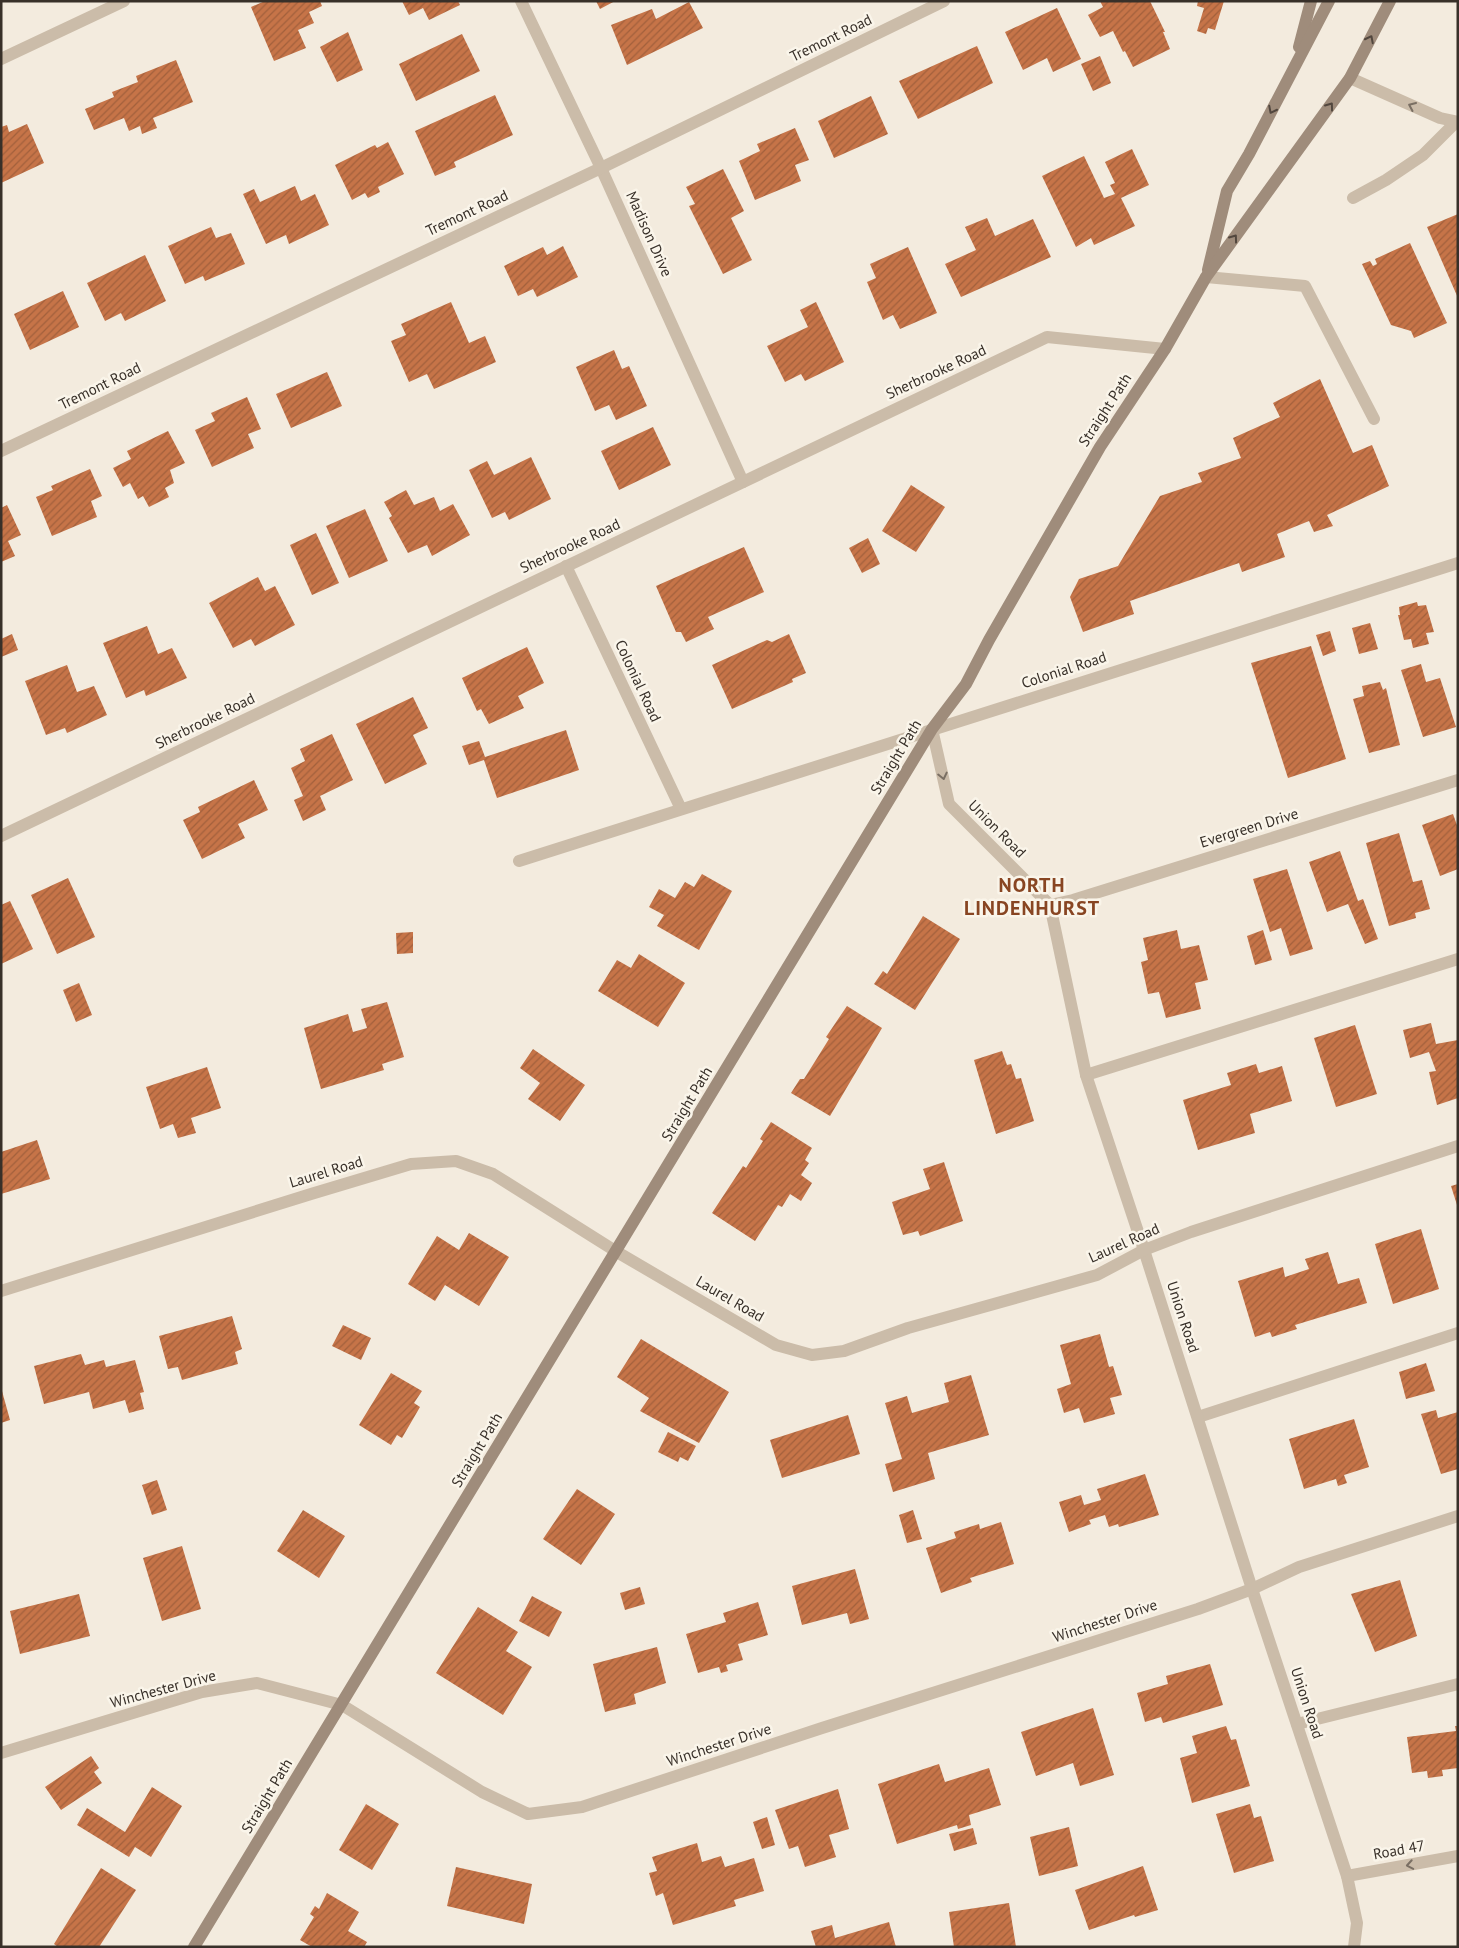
<svg xmlns="http://www.w3.org/2000/svg" width="1459" height="1948" viewBox="0 0 1459 1948" font-family="'PT Sans',sans-serif">
<style>
.building{fill:url(#building-hatch)}
.lines{fill:none;stroke-linecap:round;stroke-linejoin:round}
.service{stroke:#cbbca9;stroke-width:12}
.minor{stroke:#cbbca9;stroke-width:12}
.secondary{stroke:#9f8c7b;stroke-width:12}
.oneway{stroke:#52473e}
.oneway2{stroke:#7a6f63}
.labels{text-anchor:middle;stroke-width:5;stroke-linejoin:round;paint-order:stroke}
.street-label{font-size:15px;fill:#383029;stroke:#faf5ea}
.district-label{font-size:20px;font-weight:bold;letter-spacing:1px;fill:#884522;stroke:#faf5ea}
</style>
<defs>
<pattern id="building-hatch" width="6" height="6" patternUnits="userSpaceOnUse" patternTransform="scale(1.25)"><rect width="6" height="6" fill="#c67448"/><path d="M-1 1l2-2M0 6l6-6M5 7l2-2" fill="none" stroke="#a2603c"/></pattern>
</defs>
<rect width="100%" height="100%" fill="#f3ebde"/>
<!-- building -->
<g class="building">
<path d="M265 1H320L322 6 309 12 314 23 298 30 306 48 274 61 251 7Z"/>
<path d="M402 1H458L460 5 429 20 423 8 409 15Z"/>
<path d="M596 1H615L600 9Z"/>
<path d="M1100 1H1150L1165 32H1163L1170 49 1133 67 1125 51 1123 52 1113 31 1100 37 1088 15 1103 7Z"/>
<path d="M1198 1H1224L1215 30 1208 28 1206 34 1197 31 1204 8 1197 6Z"/>
<path d="M689 2 703 28 627 65 611 25 652 9 656 19Z"/>
<path d="M1057 8 1081 59 1053 72 1047 58 1023 70 1005 32Z"/>
<path d="M348 32 363 70 337 82 320 47Z"/>
<path d="M462 34 480 71 416 101 399 64Z"/>
<path d="M977 46 993 83 918 119 899 81Z"/>
<path d="M1100 56 1111 83 1093 91 1081 64Z"/>
<path d="M176 60 193 102 153 118 157 128 142 134 140 126 129 131 124 118 94 130 85 109 114 97 112 92 138 82 136 76Z"/>
<path d="M495 95 513 135 454 162 456 167 435 176 415 131Z"/>
<path d="M871 96 888 134 834 158 818 121Z"/>
<path d="M27 124 44 163 1 183V127L7 125 9 132Z"/>
<path d="M795 128 809 160 795 165 801 181 755 200 739 161 760 151 757 144Z"/>
<path d="M388 142 404 174 378 187 380 192 368 198 365 193 352 200 335 165 375 145 377 148Z"/>
<path d="M1132 149 1149 185 1121 198 1135 226 1094 245 1091 238 1076 247 1042 176 1084 156 1104 198 1115 194 1110 185 1115 183 1105 162Z"/>
<path d="M723 169 744 211 731 218 752 260 723 274 689 206 695 204 686 187Z"/>
<path d="M295 186 301 201 315 194 329 225 289 244 286 235 266 244 243 194 254 189 260 202Z"/>
<path d="M1458 214V298L1427 227Z"/>
<path d="M987 218 995 236 1033 219 1051 257 961 297 945 264 976 250 965 227Z"/>
<path d="M211 227 216 238 231 233 245 264 205 281 203 276 185 284 168 246Z"/>
<path d="M1410 243 1447 323 1414 338 1411 331 1391 325 1362 264 1370 261 1373 266 1377 264 1375 259Z"/>
<path d="M563 246 578 277 537 297 533 289 518 296 504 266 543 247 547 255Z"/>
<path d="M908 247 937 313 900 329 893 315 883 320 867 282 876 278 870 264Z"/>
<path d="M145 255 166 301 125 321 121 313 105 321 87 283Z"/>
<path d="M63 291 79 327 30 350 14 314Z"/>
<path d="M451 302 469 343 485 336 496 362 434 389 427 374 409 382 391 341 406 335 401 324Z"/>
<path d="M816 302 844 362 805 381 801 374 785 382 767 346 808 327 800 310Z"/>
<path d="M614 350 622 369 629 366 647 406 616 420 609 405 595 411 576 367Z"/>
<path d="M327 372 342 406 291 428 276 394Z"/>
<path d="M1320 379 1353 453 1372 445 1389 486 1327 515 1333 526 1314 532 1309 521 1277 534 1285 557 1242 572 1239 563 1130 601 1134 614 1083 632 1070 597 1079 579 1118 566 1160 496 1202 482 1198 473 1241 458 1233 438 1280 417 1273 403Z"/>
<path d="M247 397 261 429 248 434 254 448 212 467 195 430 215 421 211 413Z"/>
<path d="M653 427 671 465 619 490 601 451Z"/>
<path d="M168 431 185 463 170 470 174 483 165 488 169 497 149 507 143 496 138 499 130 483 123 487 113 468 131 459 127 451Z"/>
<path d="M531 457 551 499 509 520 505 512 492 518 469 470 487 461 494 475Z"/>
<path d="M90 469 102 496 91 501 97 517 52 536 36 497 53 490 51 486Z"/>
<path d="M911 485 945 507 916 552 882 531Z"/>
<path d="M406 490 414 505 434 497 440 511 453 504 470 535 432 556 427 545 408 553 389 518 392 516 384 502Z"/>
<path d="M7 505 21 535 8 541 15 556 1 562V508Z"/>
<path d="M365 509 388 561 349 578 326 526Z"/>
<path d="M316 533 339 583 312 595 290 545Z"/>
<path d="M868 538 880 564 862 573 849 548Z"/>
<path d="M744 547 764 592 708 617 714 629 686 642 681 632H676L656 586Z"/>
<path d="M258 577 265 591 275 586 295 625 255 646 251 639 233 648 209 603Z"/>
<path d="M1417 602 1418 606 1426 605 1434 632 1426 633 1429 644 1413 648 1411 639 1404 640 1398 615H1400L1399 607Z"/>
<path d="M1370 623 1378 649 1359 654 1352 628Z"/>
<path d="M147 626 158 654 172 648 187 678 146 696 144 690 126 698 103 643Z"/>
<path d="M1330 631 1336 651 1323 656 1316 635Z"/>
<path d="M12 634 18 650 1 657V639Z"/>
<path d="M789 634 806 673 792 679 793 682 732 709 712 665 767 640 772 642Z"/>
<path d="M1311 646 1346 759 1288 778 1251 663Z"/>
<path d="M527 647 544 683 518 696 524 708 489 724 481 709 477 711 462 678Z"/>
<path d="M1421 664 1426 682 1440 678 1456 727 1423 737 1401 670Z"/>
<path d="M67 665 77 692 94 686 107 715 67 733 65 728 46 735 25 681Z"/>
<path d="M1380 682 1383 690 1386 688 1400 745 1369 753 1353 699 1364 696 1362 686Z"/>
<path d="M413 697 428 728 413 735 427 764 385 784 356 724Z"/>
<path d="M566 730 579 770 497 798 484 760 469 765 462 746 479 741 485 757Z"/>
<path d="M332 734 353 780 320 796 326 810 303 821 294 800 303 796 291 768 305 761 300 749Z"/>
<path d="M254 780 268 810 238 824 245 838 202 859 183 820 200 812 198 807Z"/>
<path d="M1453 814 1458 828V869L1440 876 1422 825Z"/>
<path d="M1399 833 1413 882 1422 880 1430 909 1415 913 1416 918 1389 926 1366 843Z"/>
<path d="M1340 851 1358 901 1363 899 1378 939 1365 944 1348 904 1327 912 1309 862Z"/>
<path d="M1287 869 1313 949 1290 956 1281 928 1270 932 1253 879Z"/>
<path d="M702 874 732 891 699 950 657 926 664 915 649 907 659 889 675 898 685 882 694 887Z"/>
<path d="M68 878 95 937 57 954 31 895Z"/>
<path d="M10 901 33 949 1 964V905Z"/>
<path d="M923 916 960 939 915 1010 874 984 883 971 887 974Z"/>
<path d="M1177 930 1181 949 1199 945 1208 980 1195 983 1201 1009 1166 1018 1159 992 1148 994 1141 962 1148 960 1143 938Z"/>
<path d="M1263 930 1272 960 1255 965 1247 936Z"/>
<path d="M413 932V953L397 954 396 933Z"/>
<path d="M639 954 685 983 658 1027 598 991 617 960 631 968Z"/>
<path d="M79 983 92 1015 76 1022 63 990Z"/>
<path d="M387 1002 404 1057 382 1064 384 1070 321 1089 304 1028 348 1014 353 1032 367 1028 361 1009Z"/>
<path d="M847 1006 882 1028 830 1116 791 1093 800 1079H804L829 1039 826 1037Z"/>
<path d="M1431 1023 1436 1044 1458 1040V1098L1437 1105 1429 1072 1436 1071 1429 1052 1410 1058 1403 1030Z"/>
<path d="M1355 1025 1377 1094 1336 1107 1314 1038Z"/>
<path d="M533 1049 585 1085 560 1121 528 1099 540 1083 520 1068Z"/>
<path d="M1002 1051 1007 1065 1011 1064 1016 1079 1021 1078 1034 1121 996 1134 974 1060Z"/>
<path d="M1256 1064 1259 1073 1282 1066 1292 1101 1250 1114 1255 1133 1198 1150 1183 1100 1231 1085 1227 1073Z"/>
<path d="M207 1067 221 1108 191 1118 196 1133 178 1138 173 1124 160 1129 146 1087Z"/>
<path d="M771 1122 812 1148 805 1160 809 1163 801 1175 812 1183 801 1201 790 1194 782 1207 778 1205 755 1241 712 1213 743 1166 746 1168 763 1141 760 1139Z"/>
<path d="M37 1140 50 1179 1 1194V1152Z"/>
<path d="M944 1162 963 1221 920 1236 918 1231 903 1235 892 1202 930 1189 923 1169Z"/>
<path d="M1458 1184V1205H1457L1451 1186Z"/>
<path d="M1421 1229 1439 1289 1393 1304 1375 1244Z"/>
<path d="M469 1233 509 1257 479 1306 445 1285 435 1301 408 1284 437 1236 459 1250Z"/>
<path d="M1328 1252 1338 1284 1359 1278 1367 1303 1295 1325 1297 1329 1272 1337 1270 1332 1255 1337 1238 1281 1283 1267 1285 1277 1309 1269 1305 1259Z"/>
<path d="M232 1316 242 1349 235 1352 238 1364 182 1380 178 1367 168 1369 159 1336Z"/>
<path d="M343 1325 371 1338 361 1360 332 1346Z"/>
<path d="M1100 1334 1109 1367 1113 1366 1122 1395 1110 1398 1115 1414 1084 1423 1079 1408 1064 1413 1057 1389 1071 1384 1060 1345Z"/>
<path d="M641 1339 729 1392 699 1443 640 1411 649 1398 617 1377Z"/>
<path d="M81 1354 85 1365 104 1360 106 1367 135 1360 144 1392 140 1393 144 1409 129 1413 125 1400 93 1409 89 1392 44 1404 34 1366Z"/>
<path d="M1426 1363 1435 1391 1406 1399 1399 1372Z"/>
<path d="M391 1373 422 1391 414 1403 420 1407 402 1438 397 1435 391 1445 359 1425Z"/>
<path d="M971 1375 989 1435 928 1453 935 1479 893 1492 885 1464 902 1459 885 1403 907 1396 912 1413 949 1402 944 1383Z"/>
<path d="M2 1391 10 1420 1 1423V1392Z"/>
<path d="M1436 1410 1438 1418 1458 1412V1469L1441 1474 1421 1414Z"/>
<path d="M848 1415 860 1454 782 1478 770 1440Z"/>
<path d="M1354 1419 1369 1467 1344 1475 1347 1483 1338 1486 1336 1479 1304 1489 1289 1439Z"/>
<path d="M668 1432 696 1446 688 1461 680 1457 678 1462 658 1452Z"/>
<path d="M1145 1474 1159 1515 1119 1527 1118 1524 1109 1527 1105 1515 1089 1520 1091 1524 1069 1532 1059 1502 1081 1495 1084 1505 1101 1500 1097 1489Z"/>
<path d="M157 1480 167 1510 152 1515 142 1485Z"/>
<path d="M577 1489 615 1514 581 1565 543 1539Z"/>
<path d="M303 1510 345 1536 319 1578 277 1551Z"/>
<path d="M913 1510 922 1539 907 1543 899 1515Z"/>
<path d="M1001 1522 1014 1564 970 1578 972 1582 941 1593 926 1548 956 1538 954 1532 979 1524 980 1529Z"/>
<path d="M182 1546 201 1609 162 1621 143 1558Z"/>
<path d="M855 1569 869 1619 850 1624 847 1613 802 1625 792 1586Z"/>
<path d="M1400 1580 1417 1636 1375 1652 1351 1594Z"/>
<path d="M640 1587 645 1604 625 1610 620 1593Z"/>
<path d="M79 1594 90 1636 20 1654 10 1611Z"/>
<path d="M532 1596 562 1612 549 1637 519 1621Z"/>
<path d="M758 1602 768 1635 738 1644 743 1660 726 1665 728 1671 721 1673 719 1667 698 1673 686 1634 726 1622 723 1613Z"/>
<path d="M478 1607 518 1632 506 1651 532 1667 503 1715 436 1673Z"/>
<path d="M657 1647 666 1683 634 1694 636 1704 605 1712 593 1664Z"/>
<path d="M1210 1664 1223 1705 1163 1723 1161 1717 1145 1722 1137 1693 1168 1684 1166 1676Z"/>
<path d="M1093 1708 1114 1775 1080 1786 1073 1763 1036 1776 1021 1732Z"/>
<path d="M1226 1726 1231 1740 1236 1739 1250 1786 1192 1803 1180 1758 1197 1753 1192 1736Z"/>
<path d="M1455 1726H1458V1768L1442 1770 1443 1776 1428 1778 1427 1771 1412 1773 1407 1737 1456 1731Z"/>
<path d="M91 1756 99 1768 94 1772 102 1783 61 1810 45 1787Z"/>
<path d="M939 1764 945 1782 989 1768 1001 1805 969 1815 971 1825 958 1829 957 1825 897 1844 878 1784Z"/>
<path d="M152 1787 182 1806 151 1857 135 1847 129 1857 77 1825 87 1808 125 1832Z"/>
<path d="M838 1789 849 1829 829 1835 836 1857 805 1867 798 1846 789 1849 775 1810Z"/>
<path d="M366 1804 399 1824 372 1870 339 1850Z"/>
<path d="M1250 1804 1254 1818 1261 1816 1274 1861 1234 1873 1216 1814Z"/>
<path d="M767 1817 775 1845 762 1849 753 1822Z"/>
<path d="M1069 1827 1078 1866 1039 1876 1030 1837Z"/>
<path d="M973 1828 977 1844 954 1851 949 1834Z"/>
<path d="M697 1843 702 1862 721 1856 725 1867 754 1858 764 1891 734 1900 736 1906 673 1925 663 1893 656 1896 649 1873 657 1871 652 1857Z"/>
<path d="M1143 1866 1158 1910 1135 1917 1134 1915 1089 1930 1075 1890Z"/>
<path d="M456 1867 532 1884 524 1924 447 1906Z"/>
<path d="M101 1868 136 1890 99 1947H58L54 1944Z"/>
<path d="M327 1893 359 1912 348 1931 367 1942 364 1947H312L300 1940 314 1917 310 1914 315 1906 319 1909Z"/>
<path d="M1009 1903 1016 1947H954L949 1912Z"/>
<path d="M889 1922 896 1947H816L811 1931 832 1925 835 1938Z"/>
</g>
<g class="lines">
<!-- service -->
<g class="service">
<path d="M1353 198 1386 180 1423 155 1456 122"/>
<path d="M1206 277 1305 286 1374 419"/>
<path d="M1198 1417 1458 1333"/>
<path d="M1297 1724 1458 1684"/>
</g>
<!-- minor -->
<g class="minor">
<path d="M521 1 601 168 743 482"/>
<path d="M1 59 124 1"/>
<path d="M1350 78 1440 118 1458 122"/>
<path d="M1 451 601 168 944 1"/>
<path d="M566 566 681 809"/>
<path d="M932 729 949 804 1050 905 1086 1075 1144 1250 1252 1589 1347 1876 1357 1923 1354 1947"/>
<path d="M1 836 1047 337 1165 349"/>
<path d="M519 861 1458 563"/>
<path d="M1050 905 1073 900 1458 780"/>
<path d="M1086 1075 1458 959"/>
<path d="M1 1291 311 1194 411 1164 456 1161 493 1174 617 1252 776 1345 812 1355 844 1351 908 1328 1097 1275 1144 1250 1191 1232 1458 1146"/>
<path d="M1 1753 202 1692 257 1683 342 1705 482 1792 528 1814 582 1807 822 1728 1198 1609 1252 1589 1299 1567 1458 1516"/>
<path d="M1347 1876 1458 1856"/>
</g>
<!-- secondary -->
<g class="secondary">
<path d="M1299 47 1311 1"/>
<path d="M1208 270 1227 191 1249 154 1329 1"/>
<path d="M194 1947 932 729 966 684 989 640 1100 447 1165 349 1206 277 1350 78 1390 1"/>
</g>
</g>
<!-- one-way arrows -->
<defs><path id="oneway-chevron" d="M-2-3.5L2.5 0L-2 3.5" fill="none" stroke-width="1.6" stroke-linecap="round" stroke-linejoin="round" transform="scale(1.25)"/></defs>
<g class="oneway">
<use href="#oneway-chevron" transform="translate(1370 39) rotate(-63)"/>
<use href="#oneway-chevron" transform="translate(1330 106) rotate(-54)"/>
<use href="#oneway-chevron" transform="translate(1272 110) rotate(117)"/>
<use href="#oneway-chevron" transform="translate(1234 238) rotate(-54)"/>
</g>
<g class="oneway2">
<use href="#oneway-chevron" transform="translate(1412 106) rotate(-156)"/>
<use href="#oneway-chevron" transform="translate(943 776) rotate(77)"/>
<use href="#oneway-chevron" transform="translate(1410 1865) rotate(170)"/>
</g>
<g class="labels">
<!-- street labels -->
<g class="street-label">
<text transform="translate(831 38) rotate(-26)" y="5">Tremont Road</text>
<text transform="translate(467 213) rotate(-25)" y="5">Tremont Road</text>
<text transform="translate(649 234) rotate(66)" y="5">Madison Drive</text>
<text transform="translate(936 372) rotate(-25)" y="5">Sherbrooke Road</text>
<text transform="translate(100 386) rotate(-26)" y="5">Tremont Road</text>
<text transform="translate(1105 410) rotate(-57)" y="5">Straight Path</text>
<text transform="translate(570 546) rotate(-25)" y="5">Sherbrooke Road</text>
<text transform="translate(1064 670) rotate(-18)" y="5">Colonial Road</text>
<text transform="translate(638 681) rotate(65)" y="5">Colonial Road</text>
<text transform="translate(205 721) rotate(-26)" y="5">Sherbrooke Road</text>
<text transform="translate(896 757) rotate(-59)" y="5">Straight Path</text>
<text transform="translate(1249 828) rotate(-17)" y="5">Evergreen Drive</text>
<text transform="translate(997 829) rotate(45)" y="5">Union Road</text>
<text transform="translate(687 1104) rotate(-59)" y="5">Straight Path</text>
<text transform="translate(326 1172) rotate(-17)" y="5">Laurel Road</text>
<text transform="translate(1124 1243) rotate(-24)" y="5">Laurel Road</text>
<text transform="translate(730 1299) rotate(30)" y="5">Laurel Road</text>
<text transform="translate(1183 1317) rotate(72)" y="5">Union Road</text>
<text transform="translate(477 1450) rotate(-59)" y="5">Straight Path</text>
<text transform="translate(1105 1621) rotate(-18)" y="5">Winchester Drive</text>
<text transform="translate(163 1689) rotate(-15)" y="5">Winchester Drive</text>
<text transform="translate(1307 1703) rotate(72)" y="5">Union Road</text>
<text transform="translate(719 1745) rotate(-18)" y="5">Winchester Drive</text>
<text transform="translate(267 1796) rotate(-59)" y="5">Straight Path</text>
<text transform="translate(1399 1850) rotate(-10)" y="5">Road 47</text>
</g>
<!-- district labels -->
<g class="district-label">
<text x="1032" y="892">NORTH<tspan x="1032" dy="23">LINDENHURST</tspan></text>
</g>
</g>
<!-- border -->
<rect width="1459" height="1948" fill="none" stroke="#383029" stroke-width="5"/>
</svg>
